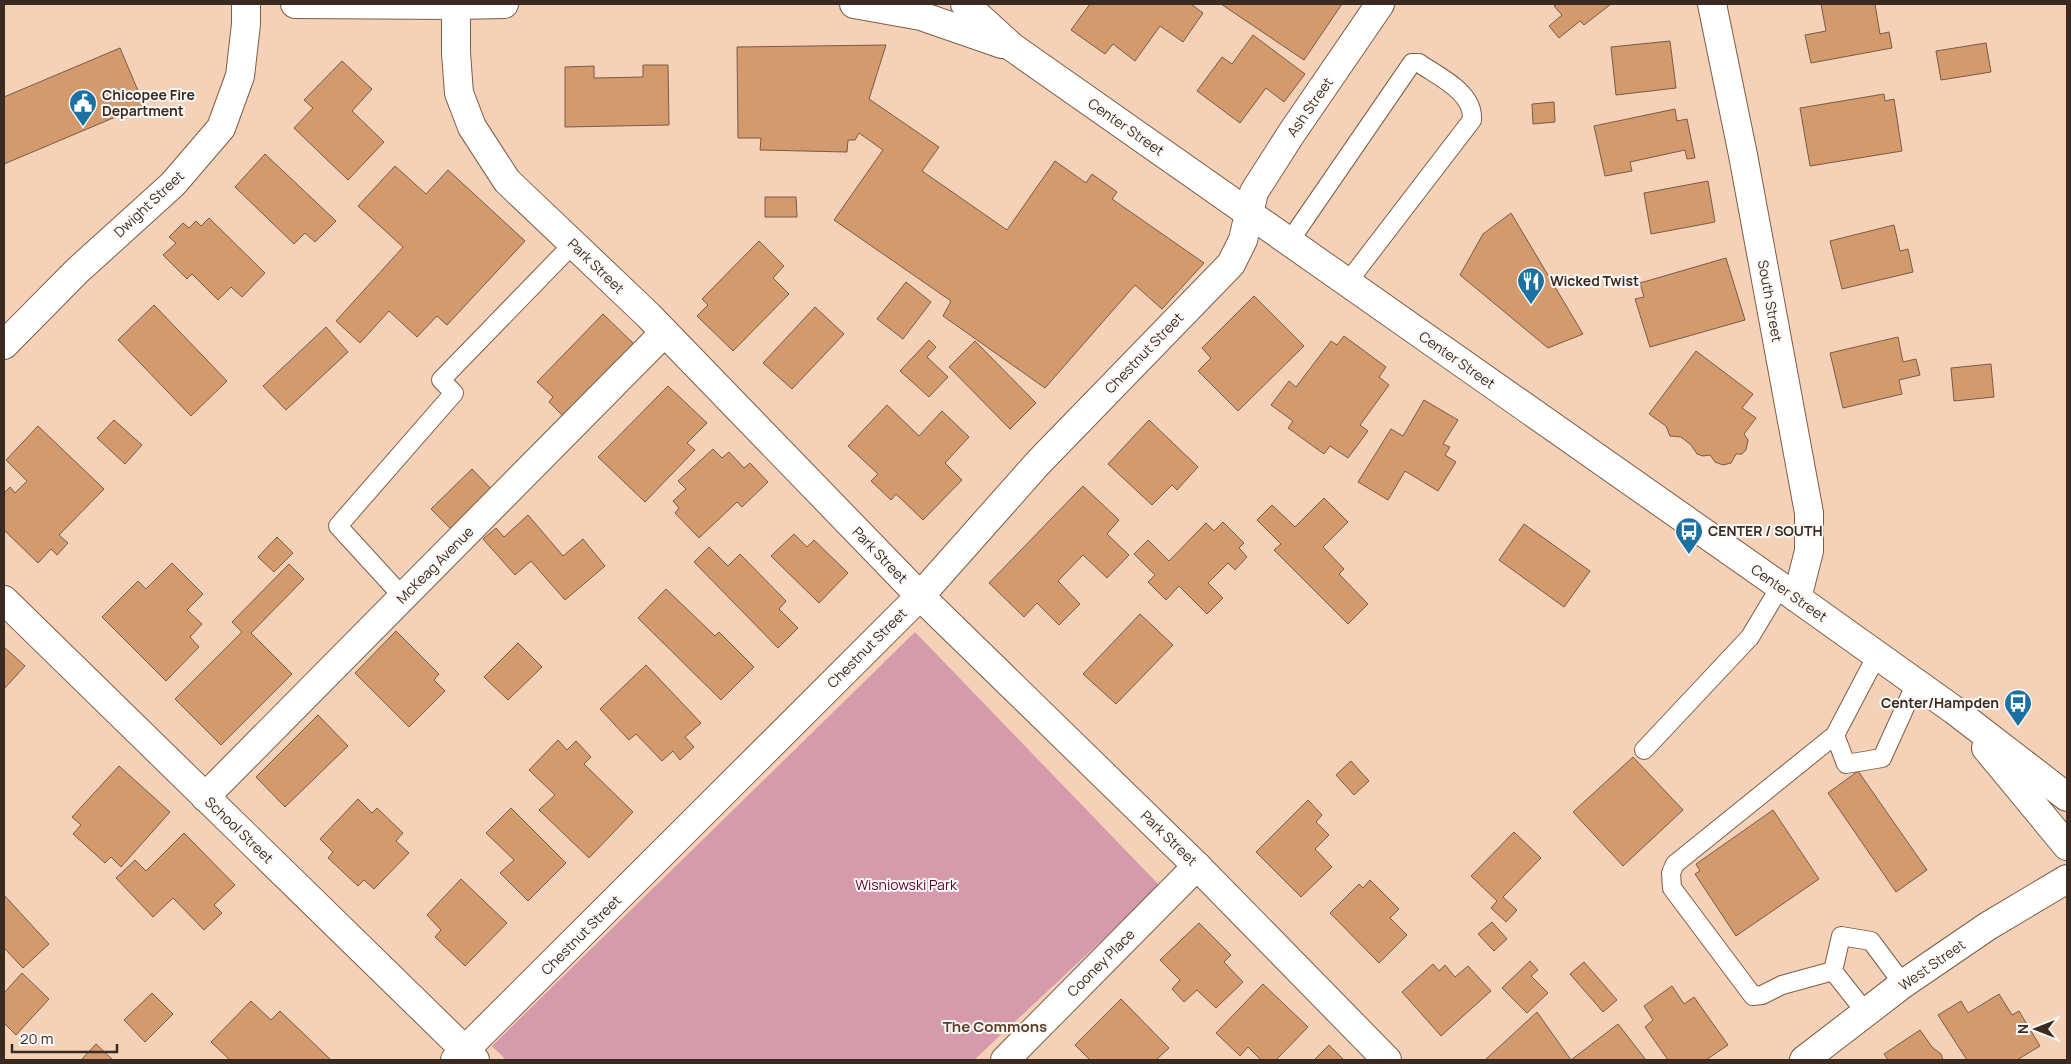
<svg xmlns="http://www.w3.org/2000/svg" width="2071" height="1064" viewBox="0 0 2071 1064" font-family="Manrope,sans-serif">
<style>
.green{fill:#d69aad}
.building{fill:#d39a6d;stroke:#7a5b44}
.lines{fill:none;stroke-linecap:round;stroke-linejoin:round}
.service-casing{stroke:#7c5e46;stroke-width:20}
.minor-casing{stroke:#7c5e46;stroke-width:30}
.tertiary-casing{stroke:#7c5e46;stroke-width:30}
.secondary-casing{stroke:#7c5e46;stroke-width:30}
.service{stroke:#fff;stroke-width:18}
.minor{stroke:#fff;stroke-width:28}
.tertiary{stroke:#fff;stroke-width:28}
.secondary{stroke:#fff;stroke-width:28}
.labels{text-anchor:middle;stroke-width:4;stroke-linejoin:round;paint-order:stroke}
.poi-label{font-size:14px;font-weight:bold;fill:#392b21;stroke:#fdf9f7;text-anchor:start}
.street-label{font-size:14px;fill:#392b21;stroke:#fdf9f7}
.park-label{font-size:14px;fill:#5c0530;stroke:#fdf9f7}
.neighbourhood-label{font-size:15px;font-weight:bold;fill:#5b3e27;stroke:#fdf9f7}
</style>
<rect width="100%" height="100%" fill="#f5d1b7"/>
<!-- green -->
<path class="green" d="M915 632 1160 886 974 1060H506L492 1046Z"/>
<!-- building -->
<g class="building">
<path d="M1090 4H1191L1203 13 1183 42 1160 26 1135 61 1113 44 1105 54 1071 30Z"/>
<path d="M1221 4H1342L1304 60Z"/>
<path d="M1557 4H1611L1584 25 1580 21 1559 38 1549 26 1562 15 1554 6Z"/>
<path d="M1821 4H1875L1880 34 1889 32 1892 48 1811 63 1805 35 1826 31Z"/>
<path d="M1253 35 1305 74 1284 102 1266 88 1240 123 1197 91 1222 57 1232 64Z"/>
<path d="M1670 41 1676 88 1616 95 1611 47Z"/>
<path d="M1986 43 1991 72 1941 80 1936 51Z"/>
<path d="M886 45 869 99 939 147 922 171 1007 230 1055 161 1086 183 1092 174 1117 192 1112 199 1204 263 1162 309 1135 285 1045 388 943 316 951 301 834 220 883 150 859 133 855 140H848L847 152 760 150 761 138H738L737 47Z"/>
<path d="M120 48 144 105 4 164V97Z"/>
<path d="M342 61 372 89 352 111 384 142 348 180 294 128 313 108 304 100Z"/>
<path d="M643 65H668L669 125 565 127V67L594 66V78L643 77Z"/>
<path d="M1884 94 1885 101 1894 99 1902 151 1810 166 1800 108Z"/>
<path d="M1554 102 1555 122 1533 124 1532 104Z"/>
<path d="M1675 109 1677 121 1687 119 1695 158 1687 159 1685 150 1630 162 1632 171 1605 176 1594 126Z"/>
<path d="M265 154 336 221 315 242 305 233 294 244 235 187Z"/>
<path d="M395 166 426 194 448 170 525 241 447 325 437 316 417 337 389 311 360 343 336 321 403 247 358 206Z"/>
<path d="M1708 181 1715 222 1651 234 1644 193Z"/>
<path d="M765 197H796L797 217H765Z"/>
<path d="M1511 213 1583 334 1548 348 1460 275 1483 234Z"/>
<path d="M209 218 265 273 242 297 231 287 218 300 192 274 187 279 163 255 176 243 169 237 183 223 189 228 196 221 201 226Z"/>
<path d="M1894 225 1900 251 1908 249 1913 272 1842 289 1830 241Z"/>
<path d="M759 241 784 266 773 278 789 294 733 351 697 316 708 305 702 299Z"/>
<path d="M1726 258 1745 320 1650 347 1635 299 1644 297 1640 283Z"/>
<path d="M906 282 931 302 903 339 877 319Z"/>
<path d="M1254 296 1304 346 1238 411 1198 371 1211 358 1202 348Z"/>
<path d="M154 305 227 381 191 416 118 340Z"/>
<path d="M815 307 844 334 792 389 763 363Z"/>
<path d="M603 314 637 347 567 420 549 402 553 397 537 382Z"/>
<path d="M326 327 348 352 286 410 263 386Z"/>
<path d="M1344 336 1386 367 1379 377 1389 385 1360 425 1368 431 1348 458 1330 446 1324 454 1288 428 1293 421 1271 405 1289 381 1296 387 1331 341 1337 345Z"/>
<path d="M1898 337 1903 362 1916 359 1920 375 1899 380 1902 394 1843 408 1830 353Z"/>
<path d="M929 340 936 347 927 357 948 377 929 397 900 371Z"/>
<path d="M975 341 1036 403 1010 429 949 367Z"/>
<path d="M1696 351 1753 394 1742 408 1756 418 1744 434 1748 440 1746 450 1742 454H1736L1731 463 1723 465 1715 462 1710 455 1703 456 1697 454 1691 445 1681 437 1670 436 1666 426 1649 414Z"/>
<path d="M1991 364 1994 397 1954 401 1951 368Z"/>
<path d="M668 386 707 423 687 443 695 450 645 502 598 457Z"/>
<path d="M1424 400 1458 420 1443 444 1450 447 1445 455 1456 462 1438 491 1405 471 1388 500 1358 482 1391 429 1403 436Z"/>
<path d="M887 405 919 436 942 411 969 437 945 463 962 480 923 520 896 494 891 500 871 481 878 474 848 446Z"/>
<path d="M114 420 142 445 125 464 97 438Z"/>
<path d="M1149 420 1198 467 1177 490 1172 485 1152 505 1108 464Z"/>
<path d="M38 426 104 489 59 535 68 543 57 555 51 549 38 563 4 530V493L10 487 15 493 27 481 6 460Z"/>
<path d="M713 449 722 458 729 452 744 468 750 463 768 482 742 507 737 502 699 538 675 513 679 508 673 501 686 489 678 481Z"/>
<path d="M472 469 498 496 457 535 431 509Z"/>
<path d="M1083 486 1119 520 1107 534 1129 555 1107 578 1083 555 1058 581 1080 604 1059 625 1037 603 1024 617 989 583Z"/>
<path d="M1324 498 1348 522 1323 547 1344 569 1339 574 1368 604 1348 624 1274 550 1281 544 1257 520 1272 505 1295 527Z"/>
<path d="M528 515 563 556 583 539 605 566 565 600 531 561 515 575 483 539 496 528 504 537Z"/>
<path d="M1223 522 1244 543 1239 548 1247 557 1235 570 1228 563 1208 583 1223 598 1207 614 1179 586 1166 600 1148 582 1155 575 1134 554 1148 540 1169 561 1206 523 1214 531Z"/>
<path d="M1524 524 1590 571 1564 607 1499 560Z"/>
<path d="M794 534 807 547 814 540 848 573 819 603 771 556Z"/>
<path d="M277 537 293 553 274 572 258 557Z"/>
<path d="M709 547 728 566 740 554 786 601 779 609 798 628 778 648 694 562Z"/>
<path d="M172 563 203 594 187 610 202 624 190 637 199 647 166 681 102 617 138 581 146 589Z"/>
<path d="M289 564 304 579 251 633 292 674 221 745 175 699 242 632 232 622Z"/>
<path d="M666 589 715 636 719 632 754 667 721 700 638 618Z"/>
<path d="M1140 614 1173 645 1116 704 1083 674Z"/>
<path d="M396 631 439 674 434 680 445 691 409 727 355 673Z"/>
<path d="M518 643 542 667 508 700 484 677Z"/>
<path d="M4 647 25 666 4 689Z"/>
<path d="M646 665 701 723 685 737 694 747 680 760 673 751 662 761 636 734 629 740 600 709Z"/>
<path d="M318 715 348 746 285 807 256 777Z"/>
<path d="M558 740 567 750 576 741 591 757 584 764 633 812 589 858 539 810 555 795 529 770Z"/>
<path d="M1633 757 1683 810 1623 866 1573 812Z"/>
<path d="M1351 761 1369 781 1354 795 1336 775Z"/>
<path d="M119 766 170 812 121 867 111 857 105 863 73 834 81 825 72 817Z"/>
<path d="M1858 771 1927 870 1896 892 1828 793Z"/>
<path d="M358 799 372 813 377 808 403 833 396 841 409 853 374 889 364 880 358 886 328 858 333 852 320 839Z"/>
<path d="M1308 800 1322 815 1316 822 1329 835 1315 849 1332 867 1301 897 1256 852Z"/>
<path d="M511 808 566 863 528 901 500 873 514 860 486 833Z"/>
<path d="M1773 810 1819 879 1736 936 1695 874 1700 871 1696 864Z"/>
<path d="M1514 832 1541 858 1503 897 1517 910 1506 922 1491 908 1497 901 1471 876Z"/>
<path d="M184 833 235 885 214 905 222 913 204 930 173 898 153 917 116 878 135 860 146 871Z"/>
<path d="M461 879 507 923 465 966 435 937 441 930 427 915Z"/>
<path d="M1370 880 1399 909 1390 918 1407 935 1379 963 1330 913 1359 884 1363 888Z"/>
<path d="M4 895 49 944 23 968 4 948Z"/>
<path d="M1492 922 1507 939 1494 951 1478 934Z"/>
<path d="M1199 923 1231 955 1224 962 1243 982 1216 1008 1197 990 1184 1002 1172 989 1180 980 1160 960Z"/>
<path d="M1530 961 1538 970 1531 976 1548 993 1527 1013 1502 988Z"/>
<path d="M1584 962 1617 1000 1603 1012 1570 974Z"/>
<path d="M1433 964 1439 971 1445 965 1455 977 1468 966 1491 991 1441 1036 1402 992Z"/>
<path d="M22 973 49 999 16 1035 4 1023V993Z"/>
<path d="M1263 984 1308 1027 1276 1060H1261L1248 1047 1240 1056 1216 1033Z"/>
<path d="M1672 986 1684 1004 1694 997 1728 1045 1706 1060H1668L1645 1027 1653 1020 1644 1006Z"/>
<path d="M152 993 173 1014 145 1042 124 1020Z"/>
<path d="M1999 994 2012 1015 2019 1011 2040 1046 2017 1060H1967L1938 1015 1961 1001 1968 1013Z"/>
<path d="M1121 999 1169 1048 1156 1060H1090L1075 1045Z"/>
<path d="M251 1001 271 1020 280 1011 331 1060H230L211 1042Z"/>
<path d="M1537 1012 1571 1060 1618 1024 1646 1060H1485Z"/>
<path d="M1920 1030 1932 1047 1941 1054 1943 1060H1888L1884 1054Z"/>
<path d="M96 1044 113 1060H81Z"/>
<path d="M1329 1045 1344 1060H1314Z"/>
</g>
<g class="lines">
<!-- service casing -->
<g class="service-casing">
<g id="service">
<path d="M1289 242 1412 63H1419C1439 77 1474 92 1472 120L1347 283"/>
<path d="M403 597 338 526 454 393 441 380 573 244"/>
<path d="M1835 735 1846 764 1882 758 1916 683"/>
<path d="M1644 750 1750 637 1780 587"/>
<path d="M1833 971 1782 985 1762 995 1753 996 1672 888 1671 873 1675 864 1835 735 1877 655"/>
<path d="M1866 1013 1833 971 1841 936 1871 941 1903 984"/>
</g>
</g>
<!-- minor casing -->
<g class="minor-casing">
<g id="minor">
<path d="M456 5V53L459 93 472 127 507 181 648 315 920 596 1197 866 1387 1060"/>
<path d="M4 345 77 271 173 184 221 128 240 76 246 24V4"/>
<path d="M4 600 475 1060"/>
<path d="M205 797 664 333"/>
<path d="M455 1060 920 596 1038 463 1231 264 1243 240 1254 192 1291 134 1380 4"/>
<path d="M1005 1060 1197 866"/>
</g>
</g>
<!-- tertiary casing -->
<g class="tertiary-casing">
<g id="tertiary">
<path d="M1712 4 1743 155 1809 513V551L1797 598"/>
<path d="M1804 1060 1903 984 1988 926 2067 879"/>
</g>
</g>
<!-- secondary casing -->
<g class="secondary-casing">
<g id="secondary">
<path d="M295 4 456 5 504 4"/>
<path d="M854 4 921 16 1002 44"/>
<path d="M965 4 1012 47 1797 598 1954 710 2067 797"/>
<path d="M1986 748 2067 846"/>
</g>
</g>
<!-- service -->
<use href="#service" class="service"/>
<!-- minor -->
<use href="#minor" class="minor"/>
<!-- tertiary -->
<use href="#tertiary" class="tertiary"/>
<!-- secondary -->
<use href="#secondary" class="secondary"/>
</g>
<!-- icons -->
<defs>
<g id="civic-pin" transform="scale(1.4375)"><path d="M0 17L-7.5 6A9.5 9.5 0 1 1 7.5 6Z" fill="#1b72a2" stroke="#fdf9f7"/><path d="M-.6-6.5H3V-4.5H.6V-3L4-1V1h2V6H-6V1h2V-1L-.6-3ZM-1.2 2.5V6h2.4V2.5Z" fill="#fff"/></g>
<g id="restaurant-pin" transform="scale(1.4375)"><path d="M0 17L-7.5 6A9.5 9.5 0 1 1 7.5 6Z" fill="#1b72a2" stroke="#fdf9f7"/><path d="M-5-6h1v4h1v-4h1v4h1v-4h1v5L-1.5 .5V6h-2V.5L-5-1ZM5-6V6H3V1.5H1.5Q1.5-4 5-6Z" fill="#fff"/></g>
<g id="bus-pin" transform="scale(1.4375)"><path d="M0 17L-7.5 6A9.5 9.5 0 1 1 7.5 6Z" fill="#1b72a2" stroke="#fdf9f7"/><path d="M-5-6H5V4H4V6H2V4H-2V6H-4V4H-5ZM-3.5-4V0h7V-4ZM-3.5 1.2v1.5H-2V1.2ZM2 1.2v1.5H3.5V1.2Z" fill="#fff"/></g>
</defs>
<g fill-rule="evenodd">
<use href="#civic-pin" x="83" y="103"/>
<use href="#restaurant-pin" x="1531" y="281"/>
<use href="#bus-pin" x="1689" y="531"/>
<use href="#bus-pin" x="2018" y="703"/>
</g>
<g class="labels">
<!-- poi labels -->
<g class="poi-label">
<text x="102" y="100">Chicopee Fire<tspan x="102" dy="16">Department</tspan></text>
<text x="1550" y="286">Wicked Twist</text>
<text x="1708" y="536">CENTER / SOUTH</text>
<text x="1999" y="708" text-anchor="end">Center/Hampden</text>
</g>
<!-- street labels -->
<g class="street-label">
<text transform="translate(1310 107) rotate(-55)" y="5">Ash Street</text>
<text transform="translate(1126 127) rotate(35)" y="5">Center Street</text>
<text transform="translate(149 204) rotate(-43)" y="5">Dwight Street</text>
<text transform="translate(596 266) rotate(44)" y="5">Park Street</text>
<text transform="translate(1770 301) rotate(80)" y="5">South Street</text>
<text transform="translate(1144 353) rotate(-46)" y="5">Chestnut Street</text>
<text transform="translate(1457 360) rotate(35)" y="5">Center Street</text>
<text transform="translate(880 555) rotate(46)" y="5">Park Street</text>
<text transform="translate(435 565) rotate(-45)" y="5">McKeag Avenue</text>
<text transform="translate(1789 593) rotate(35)" y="5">Center Street</text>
<text transform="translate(867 648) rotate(-45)" y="5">Chestnut Street</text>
<text transform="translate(239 830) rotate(44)" y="5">School Street</text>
<text transform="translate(1169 838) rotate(44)" y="5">Park Street</text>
<text transform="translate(581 935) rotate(-45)" y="5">Chestnut Street</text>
<text transform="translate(1101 963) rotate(-45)" y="5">Cooney Place</text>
<text transform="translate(1932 965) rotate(-35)" y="5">West Street</text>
</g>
<!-- park labels -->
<g class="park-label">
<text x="906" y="890">Wisniowski Park</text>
</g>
<!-- neighbourhood labels -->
<g class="neighbourhood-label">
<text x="995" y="1032">The Commons</text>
</g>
</g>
<!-- border -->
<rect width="2071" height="1064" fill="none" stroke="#392b21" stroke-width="10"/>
<!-- north arrow -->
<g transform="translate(2036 1029) rotate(270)" stroke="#fdf9f7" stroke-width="4" paint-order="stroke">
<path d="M0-4L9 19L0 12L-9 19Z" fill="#392b21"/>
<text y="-8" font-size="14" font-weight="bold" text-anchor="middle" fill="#392b21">N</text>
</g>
<!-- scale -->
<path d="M12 1044v8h105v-8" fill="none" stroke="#392b21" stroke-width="2.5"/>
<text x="20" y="1044" font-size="15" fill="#392b21" stroke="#fdf9f7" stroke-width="4" paint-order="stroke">20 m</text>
</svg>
